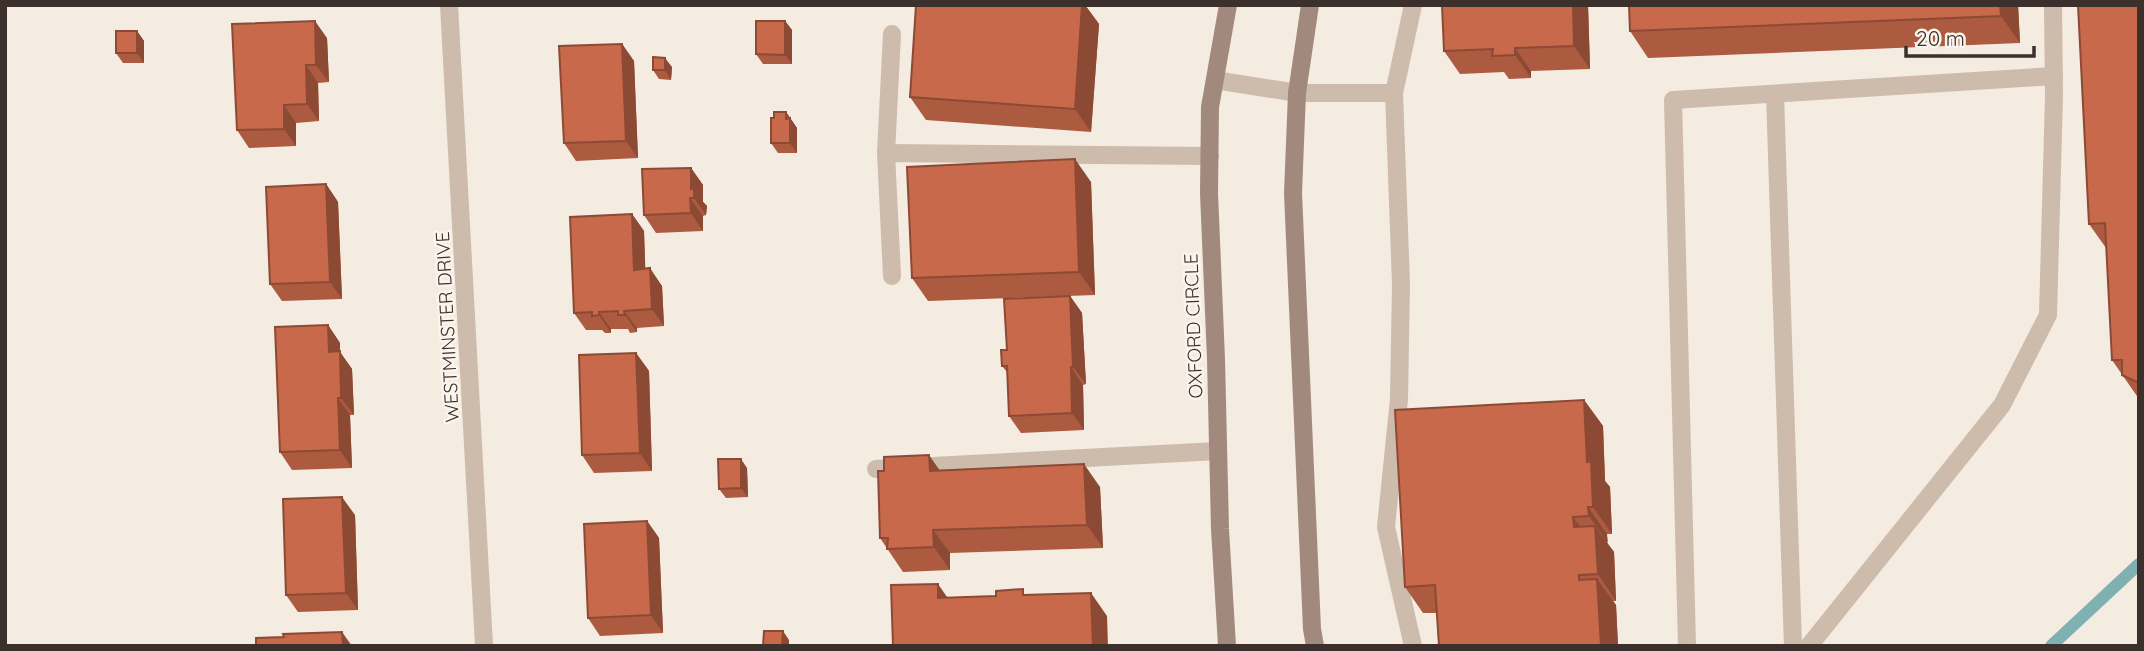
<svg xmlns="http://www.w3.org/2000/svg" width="2144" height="651" viewBox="0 0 2144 651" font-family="Quicksand,sans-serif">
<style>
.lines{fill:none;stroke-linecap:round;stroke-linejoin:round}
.stream{stroke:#7fb0b2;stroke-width:12}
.lane{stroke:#cdbbac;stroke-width:18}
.street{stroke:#cdbbac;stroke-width:18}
.secondary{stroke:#a18a7d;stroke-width:18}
.wall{fill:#ac5a40}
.shaded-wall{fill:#8c4a34}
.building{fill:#c8694b;stroke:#8c4a34;stroke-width:2}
.labels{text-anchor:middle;stroke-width:5;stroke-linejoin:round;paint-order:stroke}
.street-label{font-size:19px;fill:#3b302b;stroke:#fbf5ee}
</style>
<rect width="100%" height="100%" fill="#f4ebe1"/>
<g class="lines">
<!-- stream -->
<path class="stream" d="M2051 646 2139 564"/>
<!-- lane -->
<g class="lane">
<path d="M1413 5 1394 93 1401 284 1399 399 1386 527 1413 646"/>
<path d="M1215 80 1297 93H1394"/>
<path d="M1775 94 1793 646"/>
<path d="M886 153 892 34"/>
<path d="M892 276 886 153 1210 156"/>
<path d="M876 469 1218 451"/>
<path d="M1687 646 1673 100 2054 76"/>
<path d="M1809 646 2002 405 2048 315 2054 96 2053 5"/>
</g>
<!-- street -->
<path class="street" d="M449 5 484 646"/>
<!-- secondary -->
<g class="secondary">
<path d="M1310 5 1297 93 1293 193 1312 629 1315 646"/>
<path d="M1227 646 1220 529 1216 359 1209 193 1210 107 1228 5"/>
</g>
</g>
<!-- wall -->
<g class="wall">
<path d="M264 5H305L265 7Z"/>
<path d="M916 5H1085L1099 24 1091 132 926 120 910 97Z"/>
<path d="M1588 5 1590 69 1531 71V78L1509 79 1504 72 1460 74 1444 51Z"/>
<path d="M2018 5 2020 43 1648 58 1630 31Z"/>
<path d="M2139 5V399L2112 360 2106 248 2089 224Z"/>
<path d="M785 21 792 30V64H763L756 54Z"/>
<path d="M137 31 144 41V63H123L116 53Z"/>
<path d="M327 38 329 82 318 83 319 121 296 123V146L249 148 237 130Z"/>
<path d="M622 44 634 61 638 158 576 161 564 143Z"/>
<path d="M672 67 671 80 659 79 653 70Z"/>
<path d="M786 112 797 128V153H778L771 143 774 118Z"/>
<path d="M691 168 703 185V202L707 206 706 215 703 216V231L656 233 644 215Z"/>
<path d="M1091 182 1095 295 928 301 912 278Z"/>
<path d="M326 184 338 202 342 299 282 301 270 284Z"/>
<path d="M632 214 644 231 645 269 662 286 664 326 637 328V332L630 333 628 329H611V333H605L602 330H586L574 313Z"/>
<path d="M1070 296 1082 313 1086 384 1083 385 1084 430 1021 433 1009 416 1007 372 1002 366 1007 350Z"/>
<path d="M328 325 340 343V352L352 369 354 415H350L352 468 292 470 280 452Z"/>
<path d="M636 353 649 371 652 471 594 473 582 455Z"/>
<path d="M1584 400 1603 426 1605 481 1610 487 1612 534H1607V543L1614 552 1616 601H1613L1616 605 1618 646H1439L1437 613H1423L1405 587Z"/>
<path d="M747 468 748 497 726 498 719 489Z"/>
<path d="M940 470 1100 487 1103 548 950 553V570L903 572 880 538Z"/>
<path d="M355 515 358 610 298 612 286 595Z"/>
<path d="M647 521 659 538 663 633 600 636 588 618Z"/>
</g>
<!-- shaded-wall -->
<g class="shaded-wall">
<path d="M1082 5H1085L1099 24 1091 132 1075 109Z"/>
<path d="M1573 5H1588L1590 69 1574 46Z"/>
<path d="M2000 5H2018L2020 43 2001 16Z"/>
<path d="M315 21 327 38 329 82 316 65Z"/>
<path d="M785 21 792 30V64L785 55Z"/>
<path d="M137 31 144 41V63L137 53Z"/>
<path d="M622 44 634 61 638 158 626 141Z"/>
<path d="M1515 48 1531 71V78L1515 55Z"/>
<path d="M665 58 672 67 671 80 665 70Z"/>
<path d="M306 65 318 83 319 121 307 104Z"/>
<path d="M284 105 296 123V146L284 129Z"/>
<path d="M786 112 797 128V153L790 143 786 119Z"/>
<path d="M1075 159 1091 182 1095 295 1079 272Z"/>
<path d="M691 168 703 185V202L707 206 706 215 694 198 691 189Z"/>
<path d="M326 184 338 202 342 299 330 282Z"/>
<path d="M690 198 703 216V231L691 213Z"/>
<path d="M632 214 644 231 646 287 634 270Z"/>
<path d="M650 268 662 286 664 326 652 309Z"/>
<path d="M1070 296 1082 313 1086 384 1073 367Z"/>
<path d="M624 311 637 328V332L625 315Z"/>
<path d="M599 312 611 329V333L599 315Z"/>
<path d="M328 325 340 343V352L352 369 354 415 341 398 329 352Z"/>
<path d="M636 353 649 371 652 471 640 453Z"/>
<path d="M1071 367 1083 385 1084 430 1072 413Z"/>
<path d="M338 398 350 415 352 468 340 450Z"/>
<path d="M1584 400 1603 426 1605 481 1610 487 1612 534 1593 507 1587 462Z"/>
<path d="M929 455 945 478 930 471Z"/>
<path d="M741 459 747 468 748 497 741 488Z"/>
<path d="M1084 464 1100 487 1103 548 1087 525Z"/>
<path d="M342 497 355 515 358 610 346 593Z"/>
<path d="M1588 507 1607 534 1608 543 1589 516Z"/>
<path d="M1573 517 1592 543 1574 527Z"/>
<path d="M647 521 659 538 663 633 651 615Z"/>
<path d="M1595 526 1614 552 1616 601 1598 574Z"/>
<path d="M933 530 950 553V570L934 547Z"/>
<path d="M1597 579 1616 605 1618 646H1601Z"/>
<path d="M938 584 954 607 938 598Z"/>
<path d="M1091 593 1107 616 1108 646H1093Z"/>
<path d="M783 631 789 640V646H782Z"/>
<path d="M342 632 352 646H343Z"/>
</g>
<!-- building -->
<g class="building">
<path d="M916 5H1082L1075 109 910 97Z"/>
<path d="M1442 5H1573L1574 46 1515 48V55L1492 56 1493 49 1444 51Z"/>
<path d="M1629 5H2000L2001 16 1630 31Z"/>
<path d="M2078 5H2139V383L2122 375V360H2112L2105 223 2089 224Z"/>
<path d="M315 21 316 65H306L307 104 284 105V129L237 130 232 24Z"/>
<path d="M756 21H785V55L756 54Z"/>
<rect x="116" y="31" width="21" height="22"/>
<path d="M622 44 626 141 564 143 559 46Z"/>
<path d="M653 57 665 58V70H653Z"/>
<path d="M774 112H786V119L790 118V143H771V118H774Z"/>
<path d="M1075 159 1079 272 912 278 907 167Z"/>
<path d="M691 168V189L694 188V198H690L691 213 644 215 642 169Z"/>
<path d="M326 184 330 282 270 284 266 187Z"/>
<path d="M632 214 634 270 650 268 652 309 624 311 625 315H618V311L599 312V315L592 316V312L574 313 570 217Z"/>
<path d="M1070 296 1073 367H1071L1072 413 1009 416 1007 366H1002L1001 350H1007L1004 299Z"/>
<path d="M328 325 329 352 340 351 341 398H338L340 450 280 452 275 327Z"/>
<path d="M636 353 640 453 582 455 579 355Z"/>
<path d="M1584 400 1587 462 1591 461 1593 507H1588L1589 516 1573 517 1574 527 1595 526 1598 574 1579 575V580L1597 579 1601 646H1439L1435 585 1405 587 1395 410Z"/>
<path d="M929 455 930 471 1084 464 1087 525 933 530 934 547 887 549 888 538H880L878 471H884V457Z"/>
<path d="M718 459H741V488L719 489Z"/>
<path d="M342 497 346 593 286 595 283 499Z"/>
<path d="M647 521 651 615 588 618 584 524Z"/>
<path d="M938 584V598L996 596V591L1023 589V595L1091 593 1093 646H893L891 585Z"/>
<path d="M764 631H783L782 646H763Z"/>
<path d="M342 632 343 646H256V638L284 637 283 634Z"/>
</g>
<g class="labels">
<!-- street labels -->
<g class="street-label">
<text transform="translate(1193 326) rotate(-92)" y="7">OXFORD CIRCLE</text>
<text transform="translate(447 327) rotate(-93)" y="7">WESTMINSTER DRIVE</text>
</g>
</g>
<!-- border -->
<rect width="2144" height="651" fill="none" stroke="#3b302b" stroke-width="14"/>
<!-- scale -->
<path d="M1906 46v10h128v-10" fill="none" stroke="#3b302b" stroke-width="3.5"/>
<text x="1916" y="46" font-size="21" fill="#3b302b" stroke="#fbf5ee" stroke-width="5" paint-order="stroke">20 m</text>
</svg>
